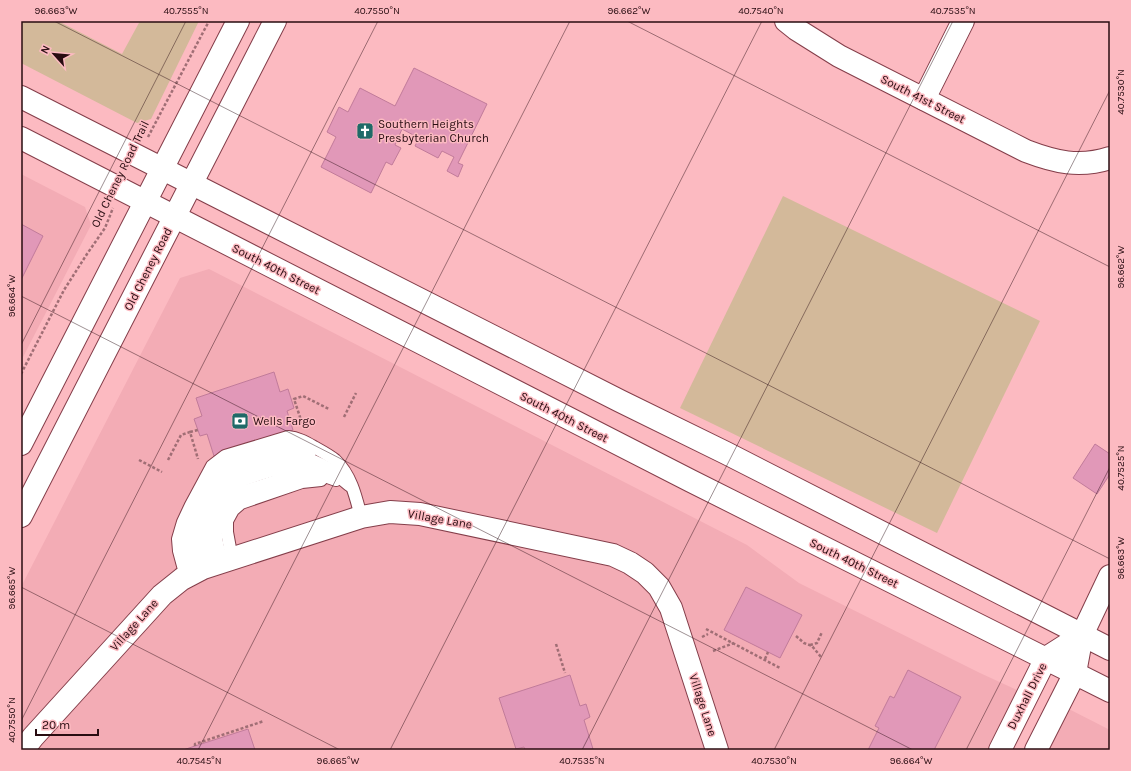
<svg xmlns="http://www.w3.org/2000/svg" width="1131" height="771" viewBox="0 0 1131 771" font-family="Karla,sans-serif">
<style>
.built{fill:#f3acb5}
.green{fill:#d3b99a}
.building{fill:#e198b8;stroke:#c17b9a}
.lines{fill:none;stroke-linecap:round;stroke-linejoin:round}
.service-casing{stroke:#843e4a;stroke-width:14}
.minor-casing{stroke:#843e4a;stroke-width:24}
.secondary-casing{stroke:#843e4a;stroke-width:24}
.path{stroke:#a06e75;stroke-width:2.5;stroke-dasharray:3 2;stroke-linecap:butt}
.service{stroke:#fff;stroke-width:12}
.minor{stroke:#fff;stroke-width:22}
.secondary{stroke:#fff;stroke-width:22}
.ticks{fill:none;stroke:#280c11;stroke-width:1;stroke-opacity:0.45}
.labels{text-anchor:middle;stroke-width:3;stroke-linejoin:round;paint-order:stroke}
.street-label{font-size:12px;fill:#280c11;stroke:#fcbac1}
.poi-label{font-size:12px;fill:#280c11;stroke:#fcbac1;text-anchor:start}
.neatline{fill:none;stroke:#280c11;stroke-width:1.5}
.ticks-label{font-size:10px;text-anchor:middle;fill:#280c11}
</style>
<rect width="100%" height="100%" fill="#fcbac1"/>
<!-- built -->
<g class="built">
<path d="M21 174 85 207 91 225 21 361Z"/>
<path d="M209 269 747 545 799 583 980 673 1028 695 1000 750H21V587L180 278Z"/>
<path d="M1059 704 1110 730V750H1036Z"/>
</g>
<!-- green -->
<g class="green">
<path d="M21 21H58L122 54 140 21H199L151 119 137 123 21 63Z"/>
<path d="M783 196 1040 321 937 533 680 408Z"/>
</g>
<!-- building -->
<g class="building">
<path d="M414 68 487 104 458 163 463 165 458 177 447 171 454 157 442 151 438 158 415 146 419 138 402 129 395 145 401 148 392 165 386 162 371 193 321 167 336 137 327 132 339 107 348 112 360 88 395 106Z"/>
<path d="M21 224 43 236 21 280Z"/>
<path d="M274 372 280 392 288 389 294 408 287 411 293 430 214 456 207 434 200 436 194 419 202 416 196 398Z"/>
<path d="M1095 444 1110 454V474L1097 494 1073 478Z"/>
<path d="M746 587 802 615 780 658 724 630Z"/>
<path d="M908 670 961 697 934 750H868L879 728 875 726 890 696 894 698Z"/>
<path d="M570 675 580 706 586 704 590 717 584 720 593 749 590 750H525L524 747 516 749 499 698Z"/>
<path d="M248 729 255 750H183L195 746Z"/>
</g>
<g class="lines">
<!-- service casing -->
<g class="service-casing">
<g id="service">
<path d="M232 559 227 532V521L233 510 241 503 302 482 321 480"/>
<path d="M222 562C220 553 216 543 216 535 215 519 224 504 236 494L298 474 322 475 336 480"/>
<path d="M212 565C210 557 207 549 207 541 207 518 220 496 237 482 257 475 296 460 316 467"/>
<path d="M203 568C201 559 197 548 197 538 199 519 216 482 234 473 239 470 246 469 252 467 264 463 277 459 290 456 313 456 332 470 349 485"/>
<path d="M195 573 188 546 194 516 202 499 223 467 235 462 291 446 310 452"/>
<path d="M186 577 179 551 178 539 183 522 191 505 212 466 225 456 288 437C298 438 305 442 314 447 321 451 329 455 335 460 351 475 356 497 361 517"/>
</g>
</g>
<!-- minor casing -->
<g class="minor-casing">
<g id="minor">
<path d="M786 21 796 29 839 56 1026 151C1055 162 1079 168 1110 158"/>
<path d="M924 99 963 21"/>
<path d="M23 750 33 737 162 595 182 579 203 568 361 517 390 512 420 514 613 555 630 563 645 573 659 587 671 608 717 750"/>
<path d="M1000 750 1046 658 1082 635"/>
<path d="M1036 750 1075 673 1082 635 1110 576"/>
</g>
</g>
<!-- secondary casing -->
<g class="secondary-casing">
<g id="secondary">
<path d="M21 97 620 401 726 453 1110 649"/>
<path d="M21 138 691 481 1110 691"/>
<path d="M21 444 238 21"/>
<path d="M21 516 275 21"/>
</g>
</g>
<!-- path -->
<g class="path">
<path d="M148 137 209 21"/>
<path d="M21 374 64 290 87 254 105 228 113 208"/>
<path d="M344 417 356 393"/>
<path d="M302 423 294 399 303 396 329 409"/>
<path d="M190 432 198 430"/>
<path d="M139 460 162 472"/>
<path d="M168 460 181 435 190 432 198 459"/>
<path d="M706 629 780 668"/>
<path d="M796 636 804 643 812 646 821 657"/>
<path d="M702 637 708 634"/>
<path d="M556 644 565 673"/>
<path d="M810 645 817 643 822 632"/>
<path d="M713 651 734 643"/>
<path d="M765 659 768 652"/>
<path d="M195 746V744L264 721"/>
</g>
<!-- service -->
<use href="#service" class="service"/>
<!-- minor -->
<use href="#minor" class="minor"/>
<!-- secondary -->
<use href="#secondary" class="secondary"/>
</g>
<!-- ticks -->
<path class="ticks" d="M54 21 1110 559M627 21 1110 267M21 296 913 750M21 345 186 21M21 587 340 750M21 721 378 21M198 750 570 21M390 750 762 21M582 750 953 21M774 750 1110 90M966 750 1110 467"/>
<!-- icons -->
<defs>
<g id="church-square" transform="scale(0.9)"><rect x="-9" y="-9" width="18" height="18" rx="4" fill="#1f6a68" stroke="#fcbac1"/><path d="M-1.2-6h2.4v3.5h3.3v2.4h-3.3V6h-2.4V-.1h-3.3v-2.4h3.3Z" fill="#fff"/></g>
<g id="bank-square" transform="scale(0.9)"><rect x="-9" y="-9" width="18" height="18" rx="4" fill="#1f6a68" stroke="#fcbac1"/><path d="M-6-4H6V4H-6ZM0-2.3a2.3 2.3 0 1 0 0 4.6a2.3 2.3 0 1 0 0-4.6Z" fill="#fff"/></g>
</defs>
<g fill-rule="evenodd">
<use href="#church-square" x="365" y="131"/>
<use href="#bank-square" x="240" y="421"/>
</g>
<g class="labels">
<!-- street labels -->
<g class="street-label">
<text transform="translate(923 99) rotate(27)" y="4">South 41st Street</text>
<text transform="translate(120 174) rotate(-64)" y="4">Old Cheney Road Trail</text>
<text transform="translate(148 269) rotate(-63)" y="4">Old Cheney Road</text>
<text transform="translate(276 269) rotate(27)" y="4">South 40th Street</text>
<text transform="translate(564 417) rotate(27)" y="4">South 40th Street</text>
<text transform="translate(440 519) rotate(10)" y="4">Village Lane</text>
<text transform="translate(854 563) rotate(26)" y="4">South 40th Street</text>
<text transform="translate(134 625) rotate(-48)" y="4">Village Lane</text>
<text transform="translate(1027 696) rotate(-63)" y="4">Duxhall Drive</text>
<text transform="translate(703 705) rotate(72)" y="4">Village Lane</text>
</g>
<!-- poi labels -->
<g class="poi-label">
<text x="378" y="128">Southern Heights<tspan x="378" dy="14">Presbyterian Church</tspan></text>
<text x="253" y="425">Wells Fargo</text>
</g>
</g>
<!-- border -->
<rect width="1131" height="771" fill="none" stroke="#fcbac1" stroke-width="44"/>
<!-- north arrow -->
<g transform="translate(54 54) rotate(297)" stroke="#fcbac1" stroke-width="3" paint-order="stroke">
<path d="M0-3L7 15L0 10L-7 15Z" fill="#280c11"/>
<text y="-6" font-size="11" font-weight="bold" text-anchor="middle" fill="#280c11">N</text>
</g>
<!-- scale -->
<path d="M36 729v6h62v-6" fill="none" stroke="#280c11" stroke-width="2"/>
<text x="42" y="729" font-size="12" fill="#280c11" stroke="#fcbac1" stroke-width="3" paint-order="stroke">20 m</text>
<rect x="22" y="22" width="1087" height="727" class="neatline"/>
<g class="ticks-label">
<text x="56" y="14">96.663°W</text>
<text x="186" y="14">40.7555°N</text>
<text x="377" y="14">40.7550°N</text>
<text x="629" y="14">96.662°W</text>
<text x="761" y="14">40.7540°N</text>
<text x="953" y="14">40.7535°N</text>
<text transform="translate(1120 92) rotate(-90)" y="4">40.7530°N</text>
<text transform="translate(1120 267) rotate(-90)" y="4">96.662°W</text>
<text transform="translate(11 296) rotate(-90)" y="4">96.664°W</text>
<text transform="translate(1120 468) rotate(-90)" y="4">40.7525°N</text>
<text transform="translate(1120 558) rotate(-90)" y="4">96.663°W</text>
<text transform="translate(11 588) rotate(-90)" y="4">96.665°W</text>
<text transform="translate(11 720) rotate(-90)" y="4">40.7550°N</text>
<text x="199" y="764">40.7545°N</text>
<text x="338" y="764">96.665°W</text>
<text x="582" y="764">40.7535°N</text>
<text x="774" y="764">40.7530°N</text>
<text x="911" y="764">96.664°W</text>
</g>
</svg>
